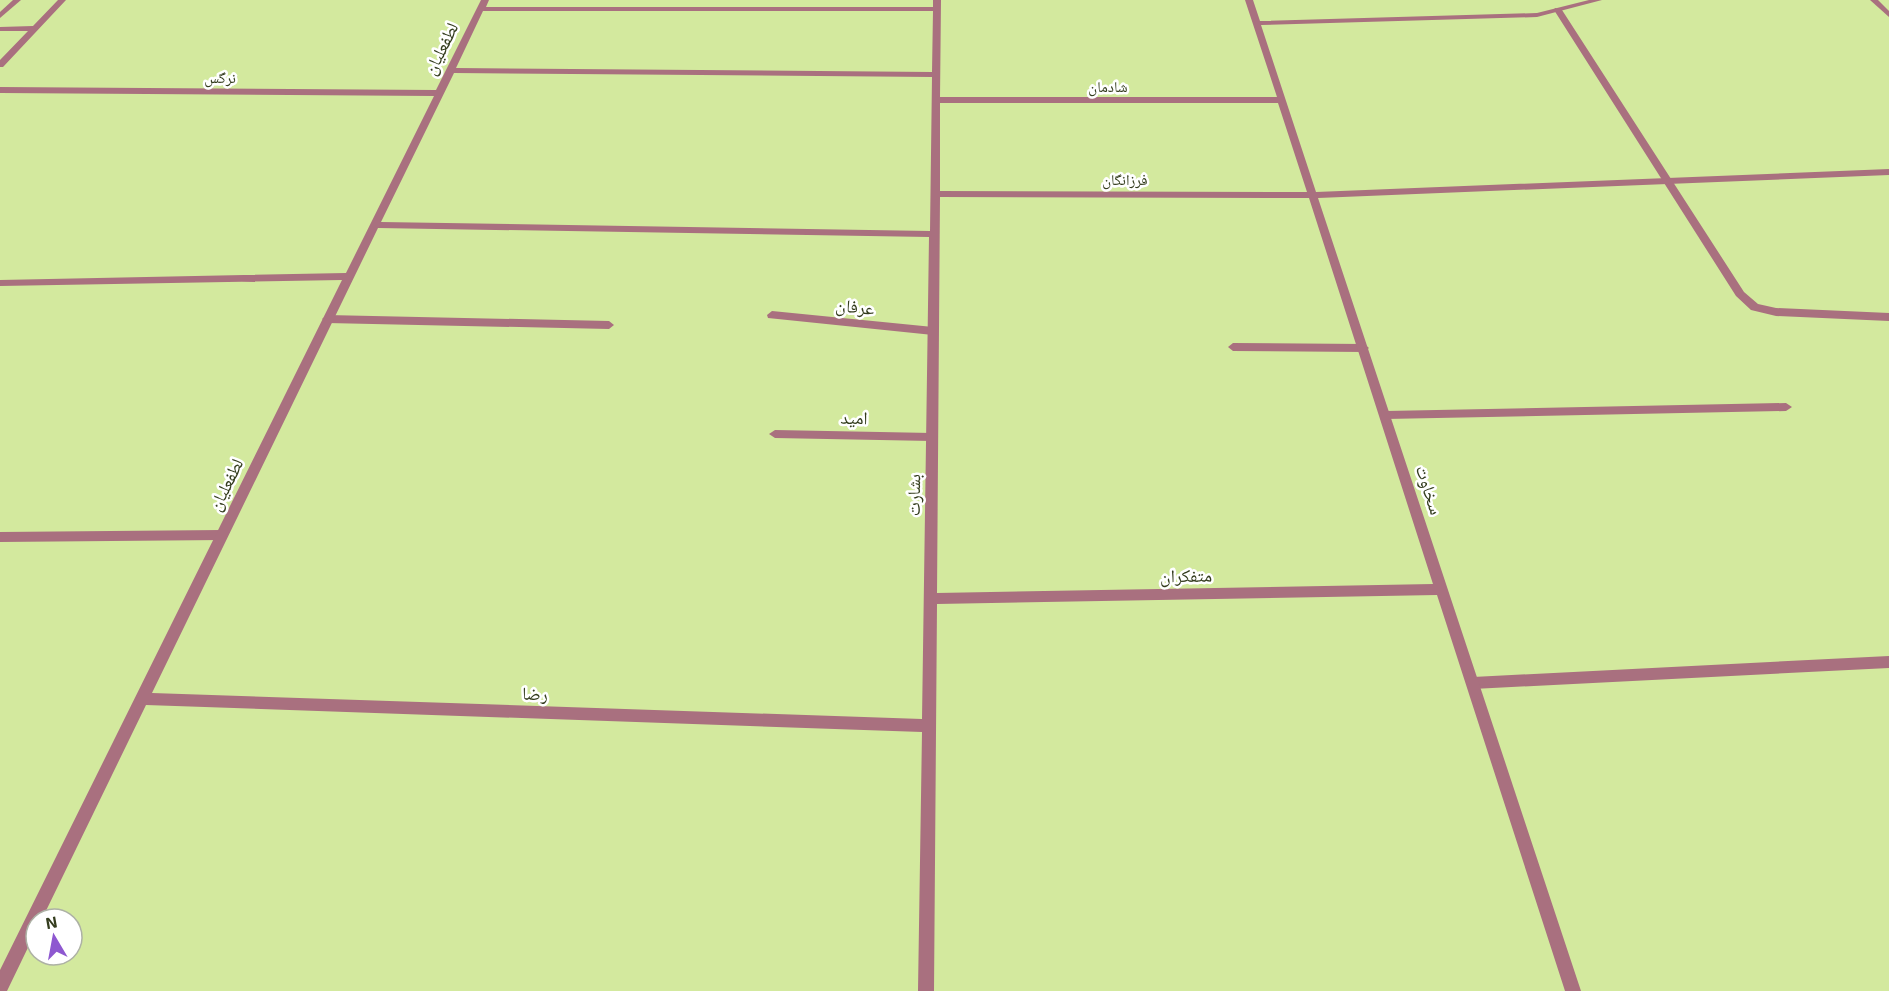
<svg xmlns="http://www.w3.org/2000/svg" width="1889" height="991" viewBox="0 0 1889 991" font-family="'Exo 2','Noto Naskh Arabic',sans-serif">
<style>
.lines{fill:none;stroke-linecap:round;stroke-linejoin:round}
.service{fill:#a9707f;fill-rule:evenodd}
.minor{fill:#a9707f;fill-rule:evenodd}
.tertiary{fill:#a9707f;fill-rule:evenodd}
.labels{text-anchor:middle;stroke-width:5;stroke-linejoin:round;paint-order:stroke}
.far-street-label{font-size:15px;fill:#333c1d;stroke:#fff}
.street-label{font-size:18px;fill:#333c1d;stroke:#fff}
</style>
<rect width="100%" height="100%" fill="#d3e99e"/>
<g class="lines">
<!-- service -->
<g class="service">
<path d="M1870 0H1878L1889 11V17Z"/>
<path d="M1555 8 1562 10 1744 292 1758 304 1776 308 1889 313V321L1776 316 1751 310 1736 296 1554 10Z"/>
<path d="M772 311 933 327 938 331 933 335 768 318 767 315Z"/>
<path d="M327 315 609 321 614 325 609 329 327 323 322 319Z"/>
<path d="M1233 343 1364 344 1369 348 1364 352 1233 351 1228 347Z"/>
<path d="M1786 403 1792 407 1786 411 1386 419 1380 415 1386 411Z"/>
<path d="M775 430 932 433 938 437 932 441 775 438 769 434Z"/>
<path d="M222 530 226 531 228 535 226 539 222 540 0 542V532Z"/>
<path d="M1889 656V668L1473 689 1468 687 1466 683 1468 679 1473 677Z"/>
</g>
<!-- minor -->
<g class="minor">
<path d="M58 0H66L3 67H0V60L28 31H0V27L33 26Z"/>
<path d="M481 0H489L486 7H933V0H941L940 97H1277L1245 0H1253L1260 21 1537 13 1589 0H1602L1537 17 1261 25 1316 192 1889 169V175L1318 198 1581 991H1565L1437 595 937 604 934 991H918L922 732 146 705 42 919H36V931L7 991H0V970L342 280 0 286V280L346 273 434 96 0 93V87L436 90ZM483 11H933L932 72 456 68ZM454 73 932 77 930 231 381 222ZM940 103H1278L1307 192 940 191ZM940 197 1309 198 1433 584 937 593ZM378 228 929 237 922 719 152 693Z"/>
</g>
<!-- tertiary -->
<path class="tertiary" d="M13 0H21L0 18V12Z"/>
</g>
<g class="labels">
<!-- far-street labels -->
<g class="far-street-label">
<text x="220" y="83">نرگس</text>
<text x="1108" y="92">شادمان</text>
<text x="1125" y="185">فرزانگان</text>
</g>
<!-- street labels -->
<g class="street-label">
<text transform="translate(441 49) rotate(-64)" y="6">لطفعلیان</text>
<text transform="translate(855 307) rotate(6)" y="6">عرفان</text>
<text transform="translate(854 418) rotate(1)" y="6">امید</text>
<text transform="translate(226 485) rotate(-64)" y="6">لطفعلیان</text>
<text transform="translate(1429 490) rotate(72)" y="6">سخاوت</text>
<text transform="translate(914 495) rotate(-89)" y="6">بشارت</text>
<text transform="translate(1186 576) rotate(-1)" y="6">متفکران</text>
<text transform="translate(535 694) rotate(2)" y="6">رضا</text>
</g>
</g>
<!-- north arrow -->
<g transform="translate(54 937) rotate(350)"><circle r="28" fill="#ffffff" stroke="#adb1a5" stroke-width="1.5"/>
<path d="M0-4.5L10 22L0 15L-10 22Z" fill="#8e58d0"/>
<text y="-9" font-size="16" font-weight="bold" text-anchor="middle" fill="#333c1d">N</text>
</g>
</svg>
